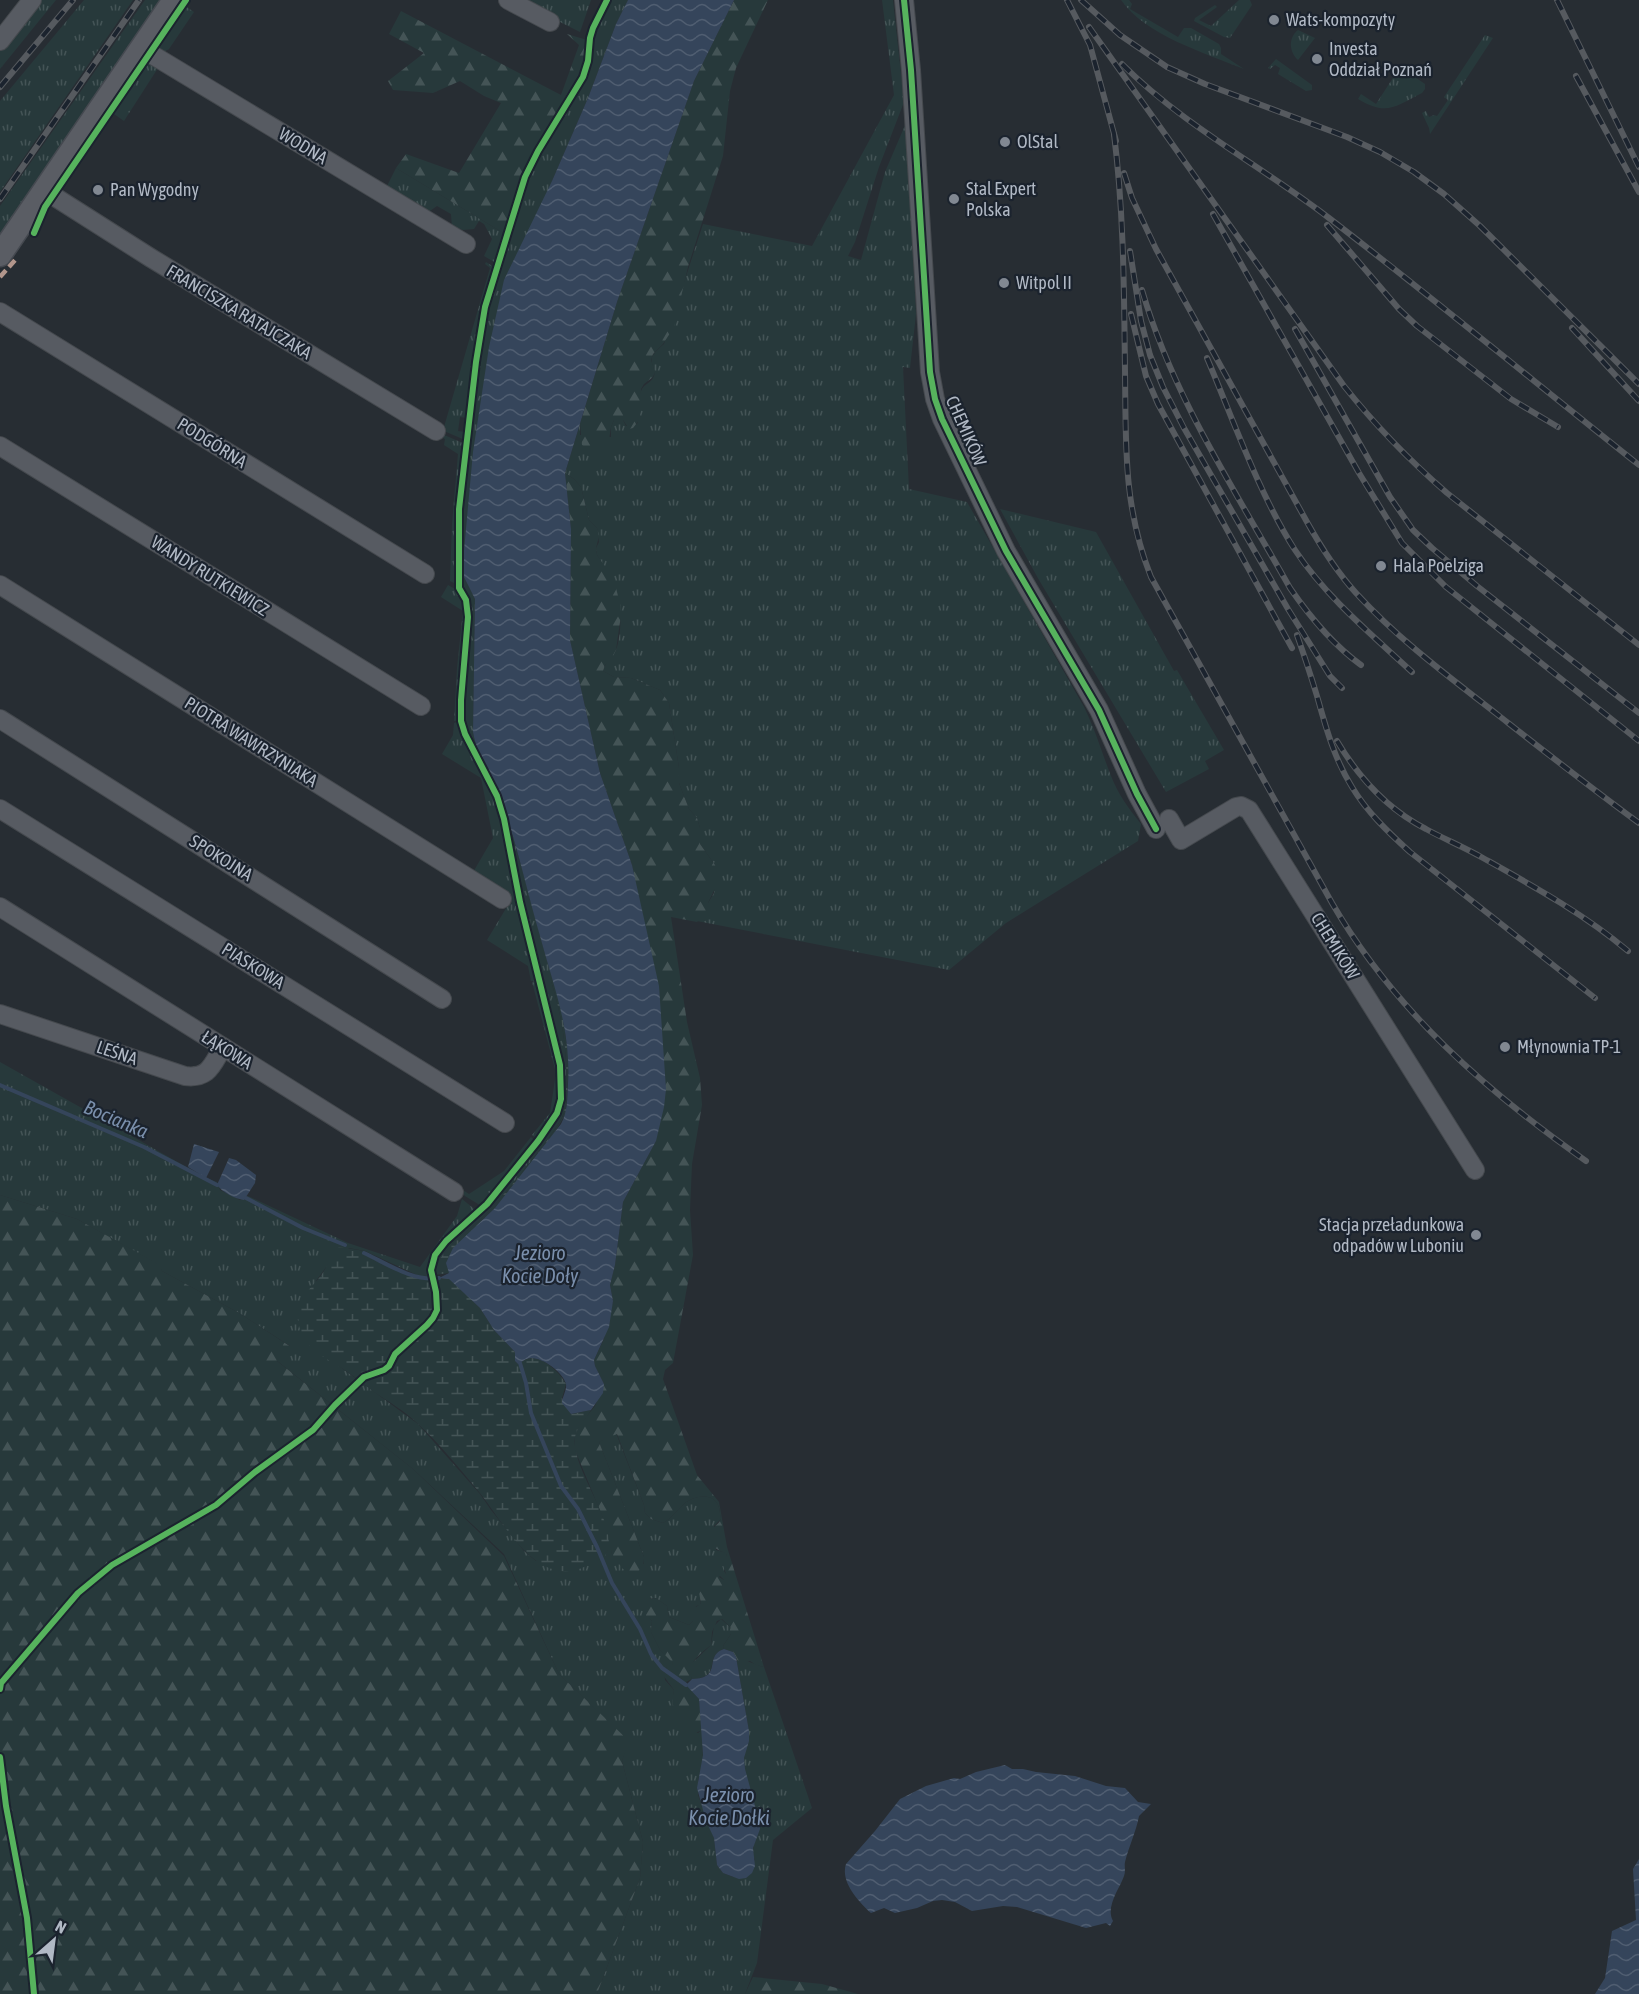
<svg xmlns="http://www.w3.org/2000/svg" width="1639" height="1994" viewBox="0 0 1639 1994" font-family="'Asap Condensed',sans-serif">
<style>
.grass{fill:url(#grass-tufts)}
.forest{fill:url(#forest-firs)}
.wetland{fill:url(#wetland-marsh)}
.water{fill:url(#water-waves)}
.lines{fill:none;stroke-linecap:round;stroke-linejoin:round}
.stream{stroke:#35455b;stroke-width:4}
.minor-casing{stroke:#45494e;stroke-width:20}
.major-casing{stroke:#454950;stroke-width:25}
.minor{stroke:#575b62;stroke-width:18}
.major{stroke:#5a5d64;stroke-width:22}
.rail-casing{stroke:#565a5f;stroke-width:6}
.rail{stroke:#1b232e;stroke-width:4;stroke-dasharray:11;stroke-linecap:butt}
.quiet{stroke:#b2968c;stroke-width:4.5;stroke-dasharray:9 4.5;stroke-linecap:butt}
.cycleway-casing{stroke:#1b232e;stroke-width:10}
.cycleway{stroke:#56b35d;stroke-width:6}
.poi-dot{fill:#818892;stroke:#1b232e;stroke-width:2}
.labels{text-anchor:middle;stroke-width:4.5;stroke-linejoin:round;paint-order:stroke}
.poi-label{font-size:18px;fill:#b1b9c5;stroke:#1b232e;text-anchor:start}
.street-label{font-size:18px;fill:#b1b9c5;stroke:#1b232e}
.water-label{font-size:20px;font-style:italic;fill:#7a8fac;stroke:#1b232e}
</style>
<defs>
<pattern id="grass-tufts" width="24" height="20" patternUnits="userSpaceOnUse" patternTransform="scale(1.5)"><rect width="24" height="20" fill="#27393b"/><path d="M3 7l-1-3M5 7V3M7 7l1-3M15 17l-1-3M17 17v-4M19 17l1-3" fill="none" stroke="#445456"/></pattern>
<pattern id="forest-firs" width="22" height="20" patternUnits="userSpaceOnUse" patternTransform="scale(1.5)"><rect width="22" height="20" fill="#27393b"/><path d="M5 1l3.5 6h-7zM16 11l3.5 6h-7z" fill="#445456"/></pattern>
<pattern id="wetland-marsh" width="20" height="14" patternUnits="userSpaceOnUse" patternTransform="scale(1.5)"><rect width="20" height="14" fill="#27393b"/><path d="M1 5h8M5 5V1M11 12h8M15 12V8" fill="none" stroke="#445456"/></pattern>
<pattern id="water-waves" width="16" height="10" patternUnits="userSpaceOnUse" patternTransform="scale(1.5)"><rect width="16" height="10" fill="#35455b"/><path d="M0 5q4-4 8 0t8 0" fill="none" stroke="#505e71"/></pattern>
</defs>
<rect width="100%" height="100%" fill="#272d33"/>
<!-- grass -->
<g class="grass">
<path d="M41 0H56L0 69V50Z"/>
<path d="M84 0H133L0 192V101Z"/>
<path d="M145 0H166L0 242V206Z"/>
<path d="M516 0H591L580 32Z"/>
<path d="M609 0H628L616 24 588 98 552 181 462 573 475 599 473 732C477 758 495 779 503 804 522 862 535 922 553 980L551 981C562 1017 568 1052 566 1089 565 1097 566 1105 564 1112 560 1130 495 1206 480 1220 462 1236 439 1250 434 1275L433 1264 441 1248 489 1205 550 1128 558 1113 562 1099 563 1081 559 1049 521 902 505 819 498 797 466 734 462 721 469 609 461 587 462 508 482 332 487 308 528 179 540 153 584 79 590 62 592 39Z"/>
<path d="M882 0H893L904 102 879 167 855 242 848 256 861 260 885 172 906 123 916 314 910 368 903 367 909 489 967 502 1084 707C1095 729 1102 753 1111 776 1118 794 1129 809 1141 824L1138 841 1006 923 949 970 671 916 708 910V903L714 893 715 865 700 844V828L697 818 689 809 679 783V768L669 703 660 690 631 678 614 677 603 671C605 662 614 657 617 647 626 614 616 583 597 555L596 548 599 542 597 528 589 520 581 487 574 479 565 473 580 424V435L611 437V427L614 420H623L626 426 637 424C641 416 638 406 640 396 642 383 648 386 653 378 658 370 648 363 653 355 656 351 660 347 664 344L703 224 812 246 894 95Z"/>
<path d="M1121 0H1129L1132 4 1130 9 1178 37 1184 28H1191L1219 44 1221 48V54L1244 69C1205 53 1145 35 1121 0Z"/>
<path d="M1239 0H1250L1252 5 1230 38 1224 37 1194 21 1195 18 1215 5 1217 7 1199 20 1211 26Z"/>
<path d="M185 6 194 12 169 49 162 53 156 49Z"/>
<path d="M1298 30 1315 38 1298 60C1289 52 1288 38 1298 30Z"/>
<path d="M1485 35 1493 38 1430 134 1429 128 1422 113 1426 111 1429 117 1434 115 1437 116 1448 100 1444 97Z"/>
<path d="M1276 59 1312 85V90L1306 91 1278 74 1280 68 1275 65 1270 69 1268 68Z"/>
<path d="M150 63 158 68 124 121 114 114V111L146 64Z"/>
<path d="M1400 67 1425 84V89L1422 93C1395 107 1386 116 1358 99L1361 94 1376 104Z"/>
<path d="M396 168 505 234 496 263 484 256 492 239 484 224 479 221 474 229 463 230 452 227 451 214 437 206 427 213 385 190Z"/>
<path d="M486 262 494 267 478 330 467 418 460 417 458 431 465 432V440L444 431V427L490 268 485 264Z"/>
<path d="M442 434 465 444 457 509 456 584 450 581 452 524 458 454 444 445 445 439 441 437Z"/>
<path d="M1000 509 1096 532 1174 671 1177 670 1224 750 1205 761 1209 769 1166 792 1039 580Z"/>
<path d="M448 585C455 589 462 592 465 600 469 611 467 623 466 634 463 661 456 692 460 720L454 721 457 668 463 611 441 597Z"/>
<path d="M460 721 465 735 496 797 503 819 519 902 539 982 531 981 528 966 487 940 511 900 472 874 493 838 481 778 442 754 453 735 454 723Z"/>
<path d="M532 982 540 984C550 1023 572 1073 556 1112 551 1122 544 1131 538 1140L532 1135 550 1113 556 1073Z"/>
<path d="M0 1062 206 1178 217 1182 220 1190 240 1200 248 1196 348 1243 420 1267 457 1216 462 1199 478 1212C460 1227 423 1249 431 1276L425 1277 417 1275 365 1251 349 1248 329 1263 316 1281 309 1344 418 1424 480 1494 491 1510 524 1551 536 1561 602 1559 607 1552 608 1532 612 1554 644 1564V1557L599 1442 616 1433 644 1505 645 1513 651 1519 663 1523C672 1518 677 1510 684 1504 693 1496 712 1492 718 1505 720 1509 720 1515 721 1519L714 1526 716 1550 727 1553 724 1571 728 1577V1580H724L720 1576 700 1598 701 1605 696 1606 693 1621 689 1625 669 1617 667 1606 656 1598 649 1599V1618L652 1621 651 1632 660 1650 672 1661 673 1664 670 1667H667L664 1671 665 1680 674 1690C670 1711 682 1723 698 1733L702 1730 703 1763 698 1780V1795L714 1838 717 1865 723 1873 733 1877 755 1860C749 1847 759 1837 760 1824 755 1805 742 1777 744 1759 745 1749 749 1741 749 1731L736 1657 738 1661C753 1661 752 1664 764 1667L812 1808 773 1840 757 1963 745 1994H597L640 1878 643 1842 622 1761 628 1741 559 1674 504 1554 413 1469 276 1360 290 1346 239 1313 162 1271 159 1265 77 1219 0 1195Z"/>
<path d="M531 1137 536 1142 483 1207 465 1196 455 1185 469 1194 504 1171Z"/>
<path d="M721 1619 731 1628V1634L723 1646 724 1649C703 1656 723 1678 692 1679L689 1671 690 1665 711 1645 714 1626Z"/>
</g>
<!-- forest -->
<g class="forest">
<path d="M734 0H768L736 68 730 91 723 156 688 267 674 327 663 344 653 354 651 360 655 372 653 377 644 384 641 389 640 419 633 428 629 429 623 420H614L611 427 608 446C598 452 592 453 582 445L580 424 617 302 694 81Z"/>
<path d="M401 11 561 95 579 45 567 34 587 40 585 60 581 77 531 161 524 176 505 234 396 168 406 154 459 173 501 103 484 96 460 81 433 93 393 90 388 81 424 53 389 34Z"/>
<path d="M565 473 574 479 581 487 589 520 597 528 599 536 596 548 597 555 614 580 620 604 621 615 616 650 611 660 605 665 603 671 614 677 631 678 660 690 669 703 679 768V783L689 809 697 818 700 828V844L715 865 718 876 717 884 708 903V910L697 922 671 917 687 1022 700 1078 702 1105 692 1164 690 1210 693 1255 673 1363 665 1370 663 1379 697 1475 719 1502 727 1547 764 1667 756 1665 750 1661 742 1664 738 1661 733 1652 724 1649 723 1646 731 1634V1628L722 1619 717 1621 712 1632 711 1645C699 1655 686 1663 692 1679L686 1682 689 1688 699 1699 702 1730C689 1739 676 1716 673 1705 672 1700 673 1695 674 1690L663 1675 667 1667 673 1664 672 1662 660 1650 651 1632 652 1621 644 1614 642 1607 649 1599 656 1598 667 1606 669 1617 689 1625 693 1621 690 1614 692 1609 701 1604 698 1586 703 1577 714 1574 724 1580H728L723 1565 727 1554C716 1549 703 1544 712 1530 715 1525 719 1524 721 1519 720 1515 720 1509 718 1505 712 1492 693 1496 684 1504 677 1510 672 1518 663 1523L651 1519 645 1513 644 1505 617 1434 599 1442 644 1557C644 1565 643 1568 636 1573L623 1569 612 1554 603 1518 575 1450V1435L579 1426 595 1406 604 1384 595 1366 594 1360 604 1339 613 1301 610 1285 615 1265 623 1202 656 1141 632 865 600 773 570 640 571 529Z"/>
<path d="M0 1195 77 1219 160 1265 162 1271 239 1313 291 1347 277 1361 413 1469 504 1556 559 1674 629 1741 622 1761 643 1842 640 1878 597 1994H0Z"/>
<path d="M753 1977 822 1984 858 1994H745Z"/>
</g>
<!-- wetland -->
<g class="wetland">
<path d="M553 980 562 1010 569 1061 566 1113 553 1136 536 1158 495 1208 482 1220 449 1273 434 1275C439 1250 462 1236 480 1220 495 1206 561 1129 564 1112 566 1105 565 1096 566 1089 568 1051 562 1017 551 981Z"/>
<path d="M339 1247 365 1251 364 1254C396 1269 413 1283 449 1278L480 1308 494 1330 515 1352V1361L518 1364C522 1362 526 1358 531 1358 545 1358 560 1373 566 1384L562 1398 571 1414 591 1410C586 1420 577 1426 575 1437 570 1470 625 1531 604 1557 599 1562 590 1564 584 1567 536 1589 503 1521 479 1492 460 1469 440 1444 418 1424 405 1411 389 1402 374 1392 366 1386 358 1379 349 1373 334 1362 307 1351 301 1332 290 1301 306 1296 322 1274 328 1265 331 1254 339 1247Z"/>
</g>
<!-- water -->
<g class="water">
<path d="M628 0H734L694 81 617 302 565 473 571 529 570 640 600 773 632 865 659 986 666 1089 664 1107 656 1141 623 1202 615 1265 610 1285 613 1301 609 1327 594 1360 595 1366 604 1384 603 1393 591 1410 571 1414 562 1403C562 1397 567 1390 566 1384 563 1372 543 1358 531 1358 526 1358 522 1362 518 1364L515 1361V1352L494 1330 480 1308 449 1279 439 1278 449 1273 446 1263 453 1248 495 1208 561 1124C568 1111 567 1099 568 1084 571 1029 554 988 540 936 527 891 517 844 501 799 493 776 477 757 473 732L475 599 462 573 473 452 489 347 504 280 552 181 588 98 616 24Z"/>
<path d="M194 1144 219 1152 206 1178 188 1167Z"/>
<path d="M229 1158 236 1160 256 1175 255 1183 244 1200C235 1199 222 1192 217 1185Z"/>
<path d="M724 1649 733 1652 736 1657 749 1731V1741L744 1758 745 1769 760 1824V1829L753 1848 755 1866 752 1873 746 1878 739 1879 723 1873 717 1865 714 1838 706 1821 697 1788 703 1755 699 1699 686 1685 692 1679C724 1678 703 1656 724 1649Z"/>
<path d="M1005 1765 1012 1769H1023L1036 1772 1075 1776 1106 1786 1125 1788 1138 1802 1151 1804 1139 1816C1136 1832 1129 1846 1125 1862 1124 1866 1126 1871 1124 1876 1120 1888 1105 1907 1113 1921L1110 1926 1106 1923 1086 1928 1017 1907 1003 1906 972 1911 955 1902 942 1900 933 1901 917 1908 895 1913 884 1908 871 1913C859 1902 840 1882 846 1864L875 1831 900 1799 926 1786 954 1778 960 1779 976 1772Z"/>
<path d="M1639 1859V1994H1595L1605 1978 1612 1931 1636 1920 1633 1869Z"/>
</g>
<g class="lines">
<!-- stream -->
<g class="stream">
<path d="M0 1085 144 1147 217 1185"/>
<path d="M246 1198 303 1228 345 1245"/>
<path d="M364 1253C386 1263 413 1282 439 1278"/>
<path d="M520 1363 526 1383 531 1413 561 1486 578 1509 597 1547 612 1583 640 1629 651 1654 662 1668 686 1685"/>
</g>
<!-- minor casing -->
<g class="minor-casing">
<g id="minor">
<path d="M508 0 550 22"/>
<path d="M904 0 911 70 930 372 935 399 942 419 1006 551 1099 710 1137 794 1156 829"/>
<path d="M0 41 32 0"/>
<path d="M141 48 466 244"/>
<path d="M44 190 151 258 436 431"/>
<path d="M0 312 425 574"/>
<path d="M0 446 421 706"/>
<path d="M0 585 502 899"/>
<path d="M0 719 442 999"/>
<path d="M0 809 505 1123"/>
<path d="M1169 819 1181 840 1236 807 1241 806 1249 810 1475 1170"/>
<path d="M0 907 454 1192"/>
<path d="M0 1014 185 1076C209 1079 212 1065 223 1047"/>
</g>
</g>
<!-- major casing -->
<g class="major-casing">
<path id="major" d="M0 255 174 0"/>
</g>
<!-- minor -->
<use href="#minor" class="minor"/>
<!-- major -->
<use href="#major" class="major"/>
<!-- rail casing -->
<g class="rail-casing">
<g id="rail">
<path d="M1067 0 1090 45 1116 141"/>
<path d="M1081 0 1120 35 1167 67 1205 84 1347 137 1380 152 1414 172 1444 194 1480 226 1639 384"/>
<path d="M1557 0 1639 167"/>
<path d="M1089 27 1344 386C1375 425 1409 460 1447 493L1639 645"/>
<path d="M1122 64C1183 125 1261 166 1329 218 1434 299 1536 383 1639 465"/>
<path d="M1576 76 1639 192"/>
<path d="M0 87 73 0"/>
<path d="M1114 134C1124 213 1124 292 1125 371 1126 445 1123 506 1151 577L1332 903C1394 1010 1486 1091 1586 1161"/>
<path d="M1124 173 1132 198 1156 249 1307 522C1321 547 1336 571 1356 593 1398 639 1448 676 1498 715 1544 751 1591 788 1639 823"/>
<path d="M0 199 139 0"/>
<path d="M1213 214 1359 473 1402 543 1446 587 1639 741"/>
<path d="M1327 225 1399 309 1417 326 1511 399 1558 427"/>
<path d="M1130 251 1141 321 1150 355 1163 387 1184 428 1288 609 1330 676 1342 688"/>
<path d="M1142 290C1173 397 1236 492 1290 588 1310 617 1332 644 1361 665"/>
<path d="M1131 314 1146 376 1158 404 1292 648"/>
<path d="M1572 328 1639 401"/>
<path d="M1295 329 1390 497 1413 530 1432 548 1477 586 1639 713"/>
<path d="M1207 358C1233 419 1259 494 1295 550 1326 597 1371 634 1412 672"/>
<path d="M1297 635C1304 655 1311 676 1317 696 1326 728 1334 758 1352 787 1367 812 1388 832 1410 852L1595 998"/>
<path d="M1337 741C1359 778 1387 809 1426 829 1444 839 1464 847 1483 858 1533 886 1584 914 1628 951"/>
</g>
</g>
<!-- rail -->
<use href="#rail" class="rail"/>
<!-- quiet -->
<path class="quiet" d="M0 277 16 259"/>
<!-- cycleway casing -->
<g class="cycleway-casing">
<g id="cycleway">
<path d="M904 0 911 70 930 372 935 399 942 419 1006 551 1099 710 1137 794 1156 829"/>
<path d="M34 233 45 207 186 0"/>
<path d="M0 1689 1 1683 78 1593 112 1565 216 1505 255 1472 313 1430 335 1405 364 1377 384 1370 389 1366 395 1354 427 1325 433 1318 437 1310 436 1292 431 1270 435 1255 446 1241 487 1204 538 1141 557 1113 561 1099 560 1065 520 902 504 819 497 796 465 734 461 721V700L468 617 466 600 459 588V509L476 362 485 307 525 177 538 151 583 77 588 61 590 38 593 28 607 0"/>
<path d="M0 1757 6 1806 27 1918 34 1994"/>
</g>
</g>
<!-- cycleway -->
<use href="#cycleway" class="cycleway"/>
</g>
<!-- markers -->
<g class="poi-dot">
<circle cx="1274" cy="20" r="6"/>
<circle cx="1317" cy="59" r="6"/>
<circle cx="1005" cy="142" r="6"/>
<circle cx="98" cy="190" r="6"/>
<circle cx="954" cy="199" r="6"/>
<circle cx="1004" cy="283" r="6"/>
<circle cx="1381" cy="566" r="6"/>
<circle cx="1505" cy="1047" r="6"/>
<circle cx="1476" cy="1235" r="6"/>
</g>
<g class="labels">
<!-- poi labels -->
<g class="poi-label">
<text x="1286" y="26">Wats-kompozyty</text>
<text x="1329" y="55">Investa<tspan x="1329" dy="21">Oddział Poznań</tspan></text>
<text x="1017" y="148">OlStal</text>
<text x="966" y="195">Stal Expert<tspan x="966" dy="21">Polska</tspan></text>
<text x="110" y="196">Pan Wygodny</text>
<text x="1016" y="289">Witpol II</text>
<text x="1393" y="572">Hala Poelziga</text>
<text x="1517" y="1053">Młynownia TP-1</text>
<text x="1464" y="1231" text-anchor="end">Stacja przeładunkowa<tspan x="1464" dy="21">odpadów w Luboniu</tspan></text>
</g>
<!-- street labels -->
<g class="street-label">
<text transform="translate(303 146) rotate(31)" y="6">WODNA</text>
<text transform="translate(239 312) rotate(31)" y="6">FRANCISZKA RATAJCZAKA</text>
<text transform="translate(966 431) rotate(66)" y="6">CHEMIKÓW</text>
<text transform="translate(212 443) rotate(32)" y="6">PODGÓRNA</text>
<text transform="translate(210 576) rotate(32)" y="6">WANDY RUTKIEWICZ</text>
<text transform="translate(251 742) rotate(32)" y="6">PIOTRA WAWRZYNIAKA</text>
<text transform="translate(221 858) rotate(32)" y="6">SPOKOJNA</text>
<text transform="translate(1335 946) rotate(58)" y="6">CHEMIKÓW</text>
<text transform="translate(253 966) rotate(32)" y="6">PIASKOWA</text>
<text transform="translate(227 1050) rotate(32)" y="6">ŁĄKOWA</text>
<text transform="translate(117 1053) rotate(19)" y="6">LEŚNA</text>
</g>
<!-- water labels -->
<g class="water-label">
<text transform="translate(116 1119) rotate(23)" y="7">Bocianka</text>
<text x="540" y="1260">Jezioro<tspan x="540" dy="23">Kocie Doły</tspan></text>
<text x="729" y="1802">Jezioro<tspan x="729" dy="23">Kocie Dołki</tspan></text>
</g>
</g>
<!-- north arrow -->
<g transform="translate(54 1940) rotate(28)" stroke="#1b232e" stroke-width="4.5" paint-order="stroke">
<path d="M0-4.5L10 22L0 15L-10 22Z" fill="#b1b9c5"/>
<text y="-9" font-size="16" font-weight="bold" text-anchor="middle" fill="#b1b9c5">N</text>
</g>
</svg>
